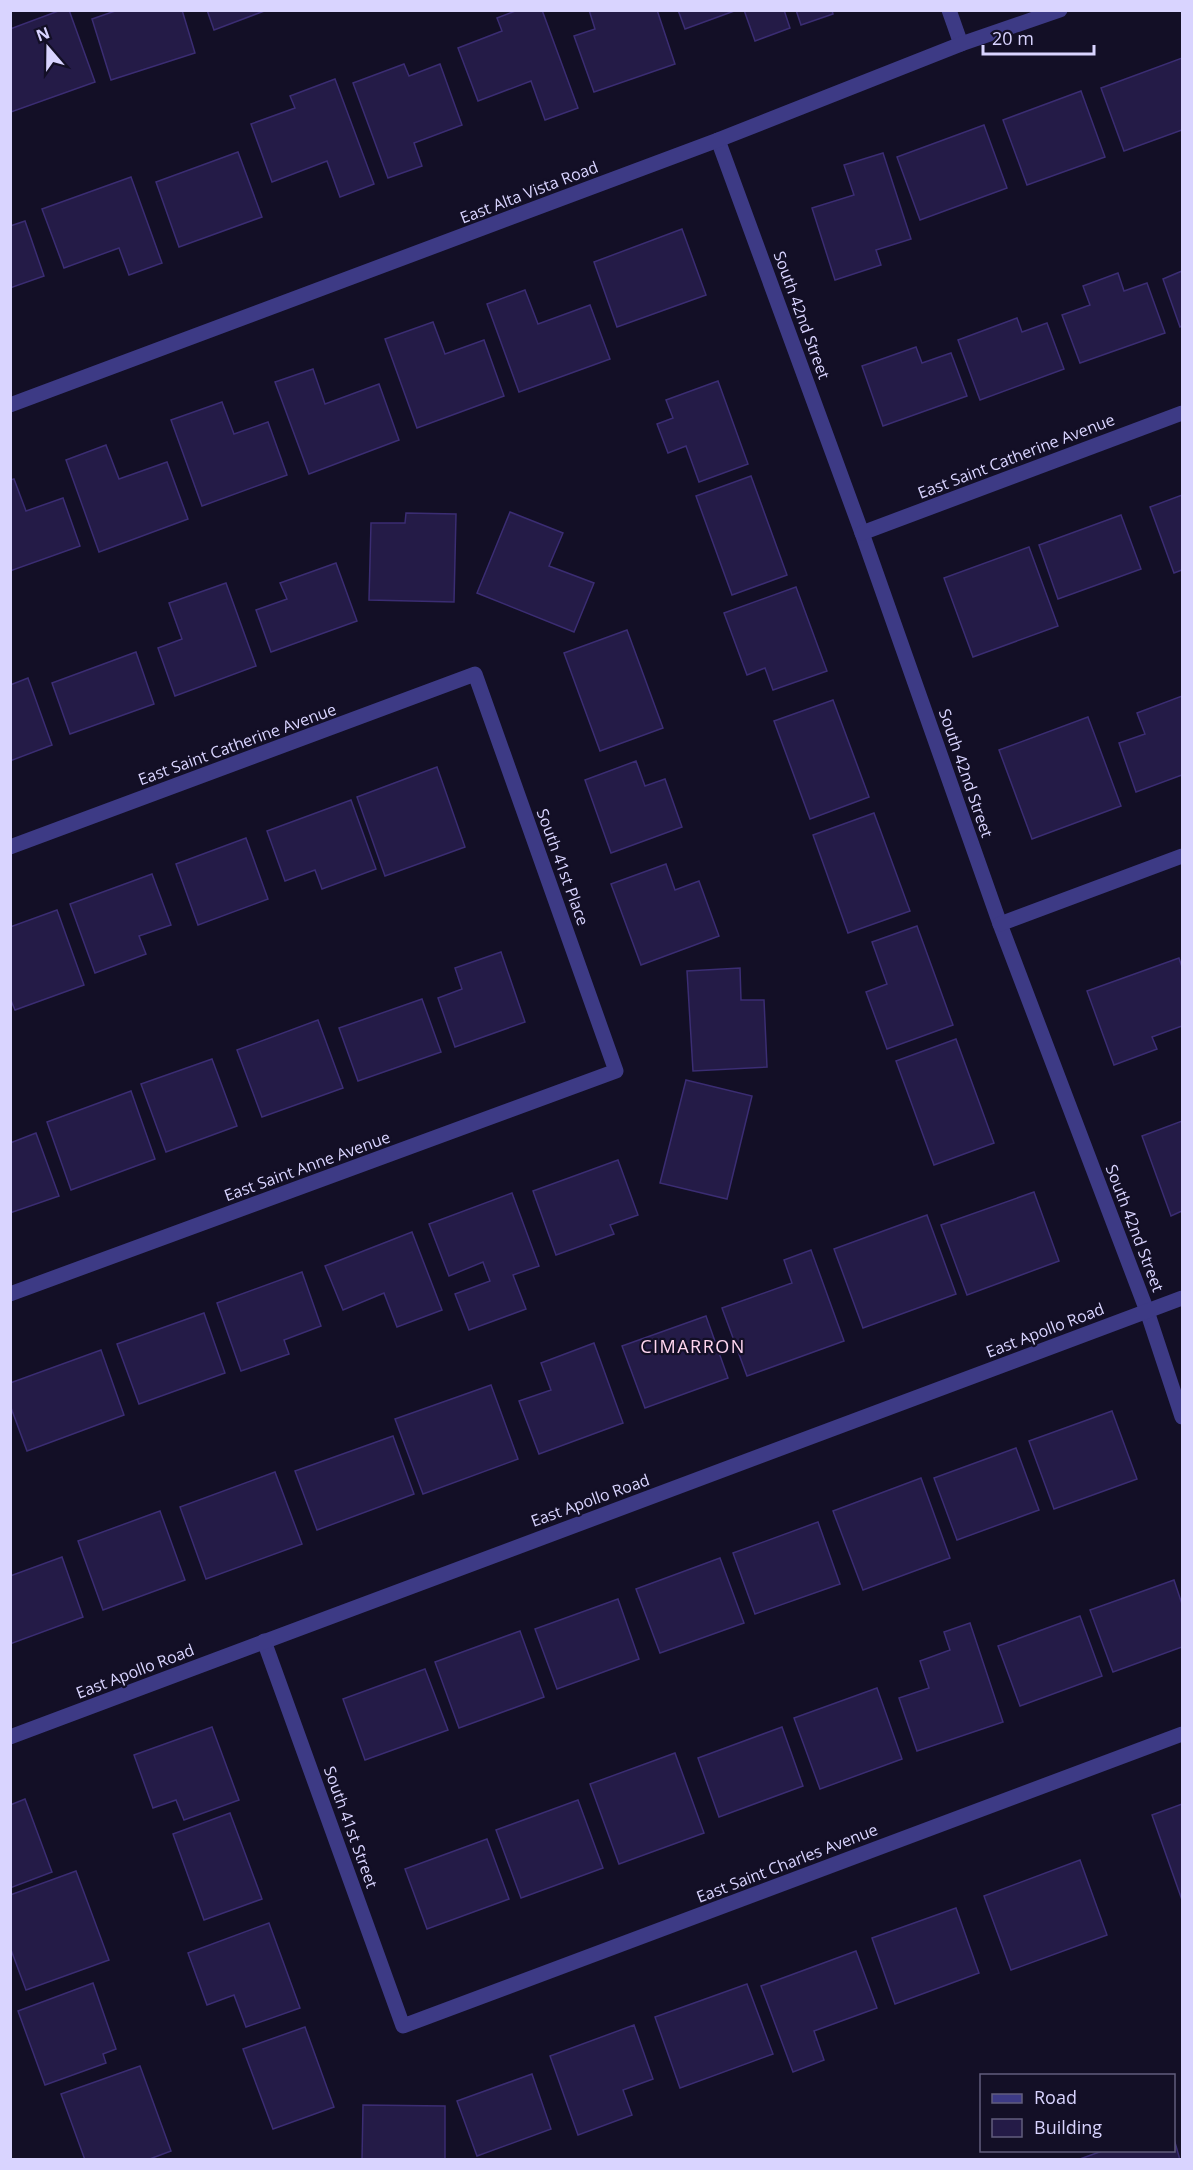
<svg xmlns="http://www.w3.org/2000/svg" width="1193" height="2170" viewBox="0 0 1193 2170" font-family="'Open Sans',sans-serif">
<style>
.building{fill:#241b47;stroke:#3b2d73;stroke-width:1.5}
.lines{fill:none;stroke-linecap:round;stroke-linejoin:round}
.minor{stroke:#3d3a85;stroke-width:15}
.labels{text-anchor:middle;stroke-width:4.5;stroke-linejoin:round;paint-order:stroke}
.street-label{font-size:16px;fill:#d9d4ff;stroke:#130f26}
.neighbourhood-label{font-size:18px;letter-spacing:1.5px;fill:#ffd6f0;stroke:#130f26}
</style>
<rect width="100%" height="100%" fill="#130f26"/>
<!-- building -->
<g class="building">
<path d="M61 10H69L95 82 11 112 10 29Z"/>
<path d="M118 10H182L195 53 111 80 92 19Z"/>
<path d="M207 10H267L214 30Z"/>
<path d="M518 10H542L578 108 545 120 531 81 478 101 458 48 502 31 497 18Z"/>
<path d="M589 10H657L675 64 594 92 574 36 595 29Z"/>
<path d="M678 10H737L685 29Z"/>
<path d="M744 10H784L790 28 755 41Z"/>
<path d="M796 10H832L833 14 801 25Z"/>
<path d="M1182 58V130L1124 151 1101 88Z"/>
<path d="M404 64 409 76 440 64 462 125 414 143 422 166 388 178 353 83Z"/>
<path d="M335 79 374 184 340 197 327 161 272 182 251 124 295 108 290 96Z"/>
<path d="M1081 91 1105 157 1027 185 1003 120Z"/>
<path d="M984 125 1007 188 920 220 897 157Z"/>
<path d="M238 152 262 217 179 247 156 182Z"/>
<path d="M883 153 911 239 876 250 881 265 835 280 812 208 854 195 844 165Z"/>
<path d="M131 177 162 263 129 275 119 248 64 268 42 209Z"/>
<path d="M25 221 44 276 10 288V226Z"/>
<path d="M682 229 706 295 617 327 594 262Z"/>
<path d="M1182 271V326L1180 327 1163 279Z"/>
<path d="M1118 273 1124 291 1147 283 1165 333 1080 363 1062 315 1090 305 1083 286Z"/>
<path d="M525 290 538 324 590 305 610 359 519 392 487 304Z"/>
<path d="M1017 318 1022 332 1047 323 1064 369 980 400 958 340Z"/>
<path d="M433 322 445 354 484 340 504 396 417 428 385 339Z"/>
<path d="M916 347 922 363 951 353 967 396 883 426 862 366Z"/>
<path d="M313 369 325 404 379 384 399 440 309 474 275 382Z"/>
<path d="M718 381 748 464 699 482 686 446 668 453 657 424 673 418 666 400Z"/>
<path d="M222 402 234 434 268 422 287 475 202 506 171 420Z"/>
<path d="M106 445 119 479 167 462 188 519 99 552 66 460Z"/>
<path d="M751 476 787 575 732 595 696 496Z"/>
<path d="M14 479 26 511 63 498 80 546 10 571V480Z"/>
<path d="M1182 495V570L1174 573 1150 507Z"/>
<path d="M510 512 563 533 549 566 594 583 574 632 477 593Z"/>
<path d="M406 513 456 514 454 602 369 600 371 523H405Z"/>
<path d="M1121 515 1141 569 1058 599 1039 545Z"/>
<path d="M1029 547 1058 626 973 657 944 578Z"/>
<path d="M336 563 357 621 271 652 256 610 287 599 280 583Z"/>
<path d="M226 583 256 666 175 696 158 648 182 639 169 603Z"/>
<path d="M796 587 827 671 773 690 765 668 747 675 724 613Z"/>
<path d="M627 630 663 728 600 751 564 653Z"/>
<path d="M136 652 154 704 70 734 52 683Z"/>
<path d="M28 678 52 745 10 761V685Z"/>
<path d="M1182 696V775L1136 792 1119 743 1145 734 1137 713Z"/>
<path d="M833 700 869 797 810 819 774 721Z"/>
<path d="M1088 717 1121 806 1032 839 999 750Z"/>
<path d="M636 761 645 786 665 779 682 827 611 853 585 780Z"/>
<path d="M437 767 465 847 385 876 357 797Z"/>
<path d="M351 800 376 869 322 889 315 870 285 881 267 831Z"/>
<path d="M874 813 910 911 848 933 813 835Z"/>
<path d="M246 838 268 899 198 925 176 864Z"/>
<path d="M666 864 675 890 699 881 719 936 641 965 611 884Z"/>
<path d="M152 874 171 925 139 936 146 954 95 973 70 904Z"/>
<path d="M57 910 84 985 15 1010 10 998V927Z"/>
<path d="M917 926 953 1025 887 1049 866 992 887 984 872 942Z"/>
<path d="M501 952 525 1022 455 1047 438 998 462 989 455 968Z"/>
<path d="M1179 958 1182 967V1026L1152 1037 1157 1049 1114 1065 1087 991Z"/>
<path d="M740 968 741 1000H764L767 1067 693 1071 687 971Z"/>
<path d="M422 999 441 1052 358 1081 339 1028Z"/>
<path d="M318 1020 343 1088 262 1117 237 1050Z"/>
<path d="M956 1039 994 1143 934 1165 896 1061Z"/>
<path d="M212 1059 237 1126 166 1152 141 1084Z"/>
<path d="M686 1080 752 1096 727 1199 660 1183Z"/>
<path d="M131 1091 155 1159 71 1190 47 1122Z"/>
<path d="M1182 1121V1211L1171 1216 1142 1136Z"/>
<path d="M36 1133 59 1196 10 1213V1143Z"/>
<path d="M618 1160 638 1215 610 1225 614 1234 556 1255 533 1191Z"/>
<path d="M1034 1192 1059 1261 967 1295 941 1225Z"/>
<path d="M512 1193 539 1266 513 1275 526 1309 469 1330 455 1294 490 1281 483 1262 449 1276 429 1224Z"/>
<path d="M927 1215 956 1294 863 1328 834 1249Z"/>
<path d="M412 1232 442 1310 397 1327 384 1293 343 1310 325 1266Z"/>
<path d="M811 1250 844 1341 747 1376 722 1308 792 1283 784 1260Z"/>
<path d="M302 1272 321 1326 284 1340 289 1354 241 1371 217 1303Z"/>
<path d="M204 1313 225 1373 139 1404 117 1344Z"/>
<path d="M706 1316 728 1378 645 1408 622 1346Z"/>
<path d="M594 1343 623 1423 539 1454 519 1401 551 1390 541 1363Z"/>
<path d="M101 1350 124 1415 27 1451 10 1405V1383Z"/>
<path d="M491 1385 518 1459 423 1494 395 1419Z"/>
<path d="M1112 1411 1137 1479 1054 1509 1029 1441Z"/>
<path d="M393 1436 414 1494 317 1530 295 1471Z"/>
<path d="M1016 1448 1039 1510 957 1540 934 1478Z"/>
<path d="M275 1472 302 1544 206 1579 180 1507Z"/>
<path d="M921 1478 950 1558 863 1590 833 1511Z"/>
<path d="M160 1511 185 1580 103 1610 78 1541Z"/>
<path d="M818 1522 840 1584 755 1614 733 1553Z"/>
<path d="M62 1557 83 1617 10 1644V1576Z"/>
<path d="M720 1558 744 1623 660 1653 636 1589Z"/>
<path d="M1174 1580 1182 1604V1647L1113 1672 1090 1610Z"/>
<path d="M618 1599 639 1659 557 1689 535 1629Z"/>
<path d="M1080 1616 1102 1676 1020 1706 998 1646Z"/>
<path d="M970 1623 1003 1722 917 1751 899 1698 929 1688 920 1661 950 1650 944 1632Z"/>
<path d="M520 1631 544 1697 459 1728 435 1662Z"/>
<path d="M425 1669 448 1730 365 1760 343 1699Z"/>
<path d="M877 1688 902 1759 820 1789 794 1718Z"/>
<path d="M212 1727 239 1800 184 1820 176 1800 153 1808 134 1755Z"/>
<path d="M782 1727 803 1786 719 1817 698 1758Z"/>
<path d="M675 1753 704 1833 619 1864 590 1784Z"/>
<path d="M25 1799 52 1872 10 1888V1805Z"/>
<path d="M578 1800 603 1868 521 1898 496 1830Z"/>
<path d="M1182 1804V1900L1152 1815Z"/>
<path d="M230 1813 262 1899 204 1920 173 1834Z"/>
<path d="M487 1839 509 1899 427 1929 405 1869Z"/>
<path d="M1080 1860 1107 1935 1011 1970 984 1896Z"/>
<path d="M76 1871 109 1960 26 1990 10 1947V1895Z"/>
<path d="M956 1908 979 1973 895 2004 872 1938Z"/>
<path d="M269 1923 300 2008 246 2027 234 1995 207 2005 188 1953Z"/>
<path d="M856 1951 877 2008 814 2031 824 2060 793 2072 761 1986Z"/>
<path d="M93 1983 116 2049 103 2054 106 2063 45 2085 18 2011Z"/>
<path d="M747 1984 773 2054 680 2088 655 2017Z"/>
<path d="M634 2025 653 2079 623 2090 632 2115 578 2135 550 2056Z"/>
<path d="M305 2027 334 2107 273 2129 243 2049Z"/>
<path d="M140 2066 171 2151 147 2160H85L61 2094Z"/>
<path d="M532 2074 551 2129 477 2156 457 2101Z"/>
<path d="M363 2105 445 2106V2160H362Z"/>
<path d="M1174 2139 1180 2160H1077L1105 2150H1174Z"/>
</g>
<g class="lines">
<!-- minor -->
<g class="minor">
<path d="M949 10 961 44"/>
<path d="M718 140 862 533 1000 924 1147 1311 1182 1417"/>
<path d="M10 405 718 140 961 44 1060 10"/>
<path d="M862 533 1182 413"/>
<path d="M10 847 475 674 616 1071 10 1294"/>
<path d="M1000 924 1182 856"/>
<path d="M264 1641 403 2026 1182 1734"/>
<path d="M10 1737 1182 1298"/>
</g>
</g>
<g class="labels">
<!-- street labels -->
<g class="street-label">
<text transform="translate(529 192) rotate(-21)" y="6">East Alta Vista Road</text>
<text transform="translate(802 315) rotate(70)" y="6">South 42nd Street</text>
<text transform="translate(1016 456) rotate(-21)" y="6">East Saint Catherine Avenue</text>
<text transform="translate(237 744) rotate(-20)" y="6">East Saint Catherine Avenue</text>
<text transform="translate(966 773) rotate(71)" y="6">South 42nd Street</text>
<text transform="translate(563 867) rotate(70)" y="6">South 41st Place</text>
<text transform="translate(307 1166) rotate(-20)" y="6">East Saint Anne Avenue</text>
<text transform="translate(1135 1228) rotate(69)" y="6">South 42nd Street</text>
<text transform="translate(1045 1330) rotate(-21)" y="6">East Apollo Road</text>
<text transform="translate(590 1500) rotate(-20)" y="6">East Apollo Road</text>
<text transform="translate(135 1671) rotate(-21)" y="6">East Apollo Road</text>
<text transform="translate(351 1827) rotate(70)" y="6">South 41st Street</text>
<text transform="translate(787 1863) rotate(-21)" y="6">East Saint Charles Avenue</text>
</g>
<!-- neighbourhood labels -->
<g class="neighbourhood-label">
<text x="693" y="1353">CIMARRON</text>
</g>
</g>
<!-- border -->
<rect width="1193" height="2170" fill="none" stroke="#d9d4ff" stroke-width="24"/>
<!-- legend -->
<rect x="980" y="2074" width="195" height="78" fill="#130f26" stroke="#625e7d" stroke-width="1.5"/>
<rect x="992" y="2094" width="30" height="9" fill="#3d3a85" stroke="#625e7d" stroke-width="1.5"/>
<text x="1034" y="2104" font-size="18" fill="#d9d4ff">Road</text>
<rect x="992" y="2119" width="30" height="18" fill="#241b47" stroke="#625e7d" stroke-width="1.5"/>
<text x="1034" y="2134" font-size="18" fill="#d9d4ff">Building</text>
<!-- north arrow -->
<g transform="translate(48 48) rotate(340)" stroke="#130f26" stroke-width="4.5" paint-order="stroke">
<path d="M0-4.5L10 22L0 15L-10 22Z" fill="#d9d4ff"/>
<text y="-9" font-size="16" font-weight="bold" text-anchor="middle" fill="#d9d4ff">N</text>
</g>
<!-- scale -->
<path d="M983 45v9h111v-9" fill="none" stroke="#d9d4ff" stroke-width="3"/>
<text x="992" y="45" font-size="18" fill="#d9d4ff" stroke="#130f26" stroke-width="4.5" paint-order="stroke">20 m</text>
</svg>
